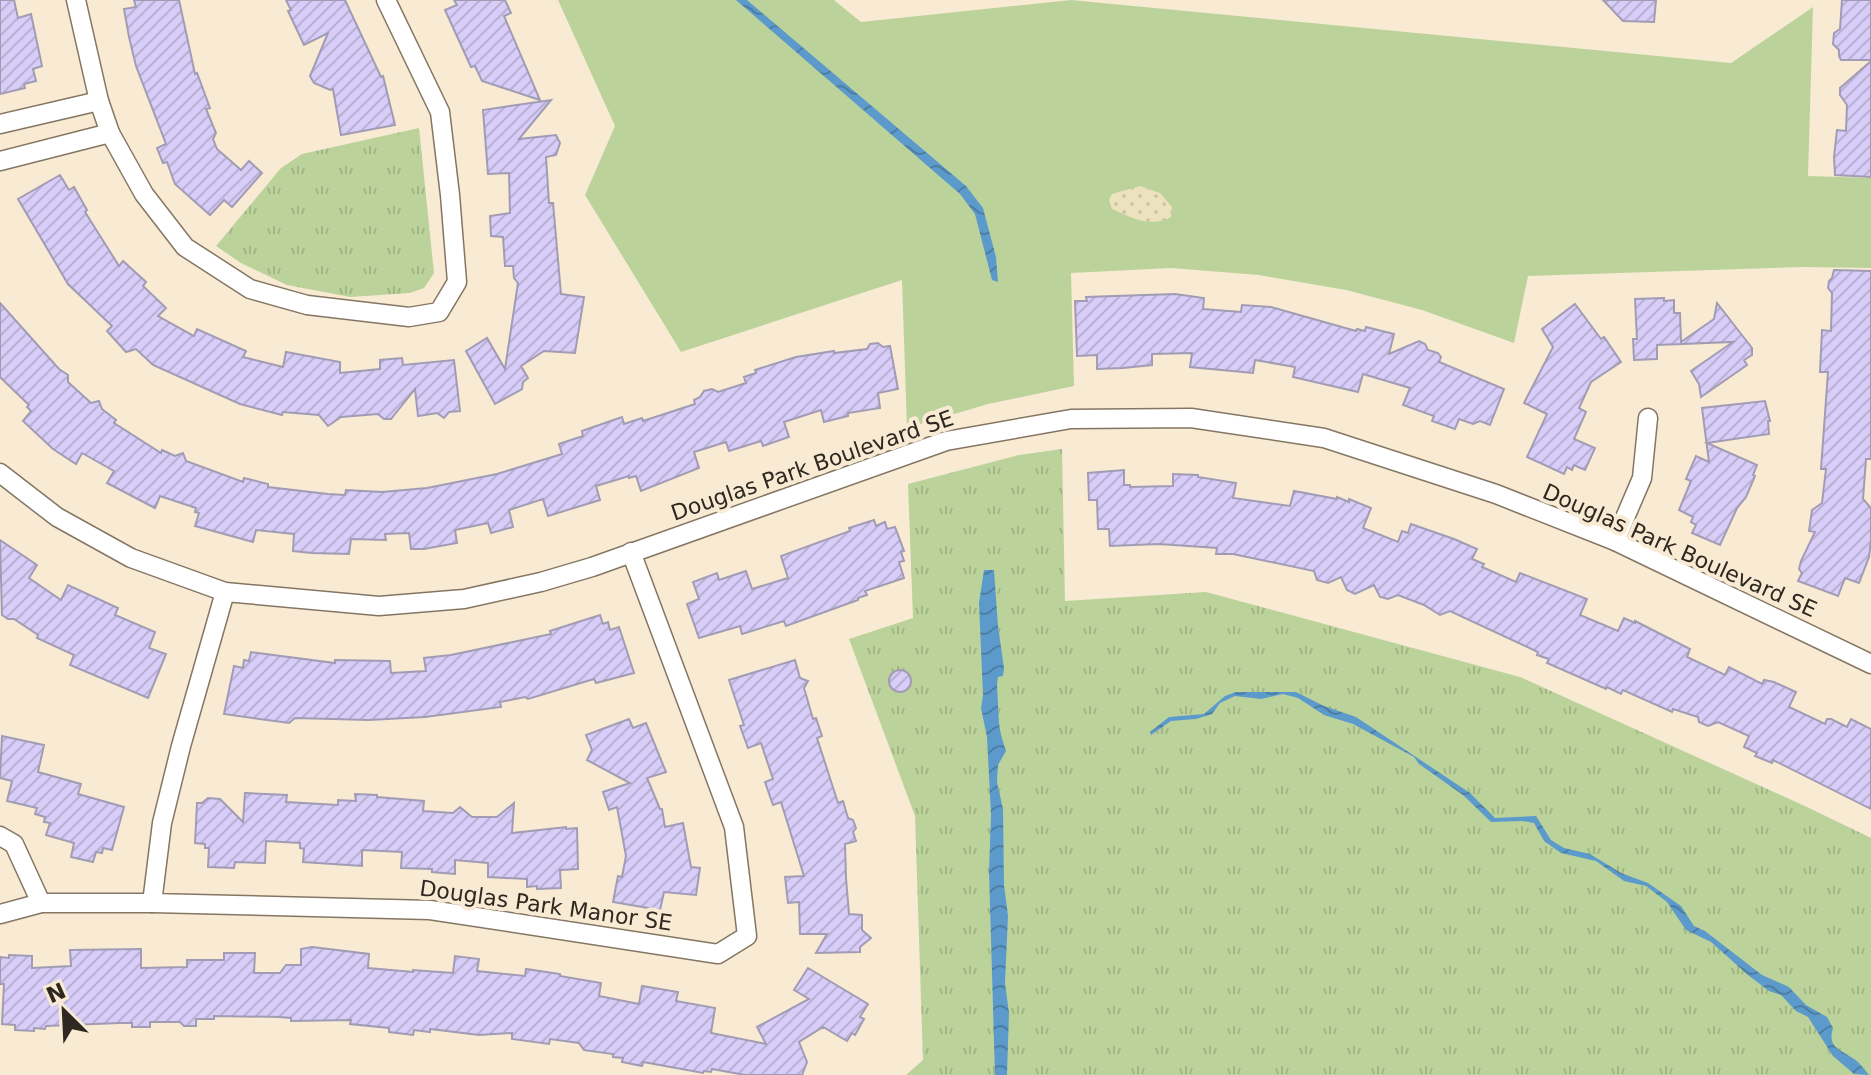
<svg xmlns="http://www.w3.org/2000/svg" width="1871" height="1075" viewBox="0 0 1871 1075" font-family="'DejaVu Sans',sans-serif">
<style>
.grass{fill:#bbd39b}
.sand{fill:url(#sand-dots)}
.park{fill:url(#park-tufts)}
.water{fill:url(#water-waves)}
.building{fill:url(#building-hatch);stroke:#a19cb3;stroke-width:2}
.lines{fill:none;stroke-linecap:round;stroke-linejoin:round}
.street-casing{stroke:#847662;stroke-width:21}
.street{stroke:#fff;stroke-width:18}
.labels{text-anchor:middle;stroke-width:8;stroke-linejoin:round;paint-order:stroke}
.street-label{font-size:22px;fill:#2e2820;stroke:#f9ead4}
</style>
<defs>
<pattern id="sand-dots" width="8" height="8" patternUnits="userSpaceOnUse" patternTransform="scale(2)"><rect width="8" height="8" fill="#ece2bd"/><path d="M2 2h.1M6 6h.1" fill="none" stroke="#cbc2a2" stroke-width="1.8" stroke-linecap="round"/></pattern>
<pattern id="park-tufts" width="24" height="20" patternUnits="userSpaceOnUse" patternTransform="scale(2)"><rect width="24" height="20" fill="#bbd39b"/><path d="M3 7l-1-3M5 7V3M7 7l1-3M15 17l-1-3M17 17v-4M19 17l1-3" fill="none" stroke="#a1b585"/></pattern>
<pattern id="water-waves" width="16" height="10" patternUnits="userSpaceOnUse" patternTransform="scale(2)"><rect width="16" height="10" fill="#5c9acc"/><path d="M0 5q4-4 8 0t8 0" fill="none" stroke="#4c7ea5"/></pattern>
<pattern id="building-hatch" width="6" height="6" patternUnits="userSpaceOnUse" patternTransform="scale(2)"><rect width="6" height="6" fill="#d7cdf8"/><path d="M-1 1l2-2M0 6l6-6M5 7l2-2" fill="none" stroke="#b9b0d4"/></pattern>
</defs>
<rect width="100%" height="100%" fill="#f9ead4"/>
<!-- grass -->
<path class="grass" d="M558 0H834L861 22 1071 0 1731 63 1813 7 1808 176 1871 178V268L1803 267 1528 276 1514 343 1422 310 1346 290 1259 275 1171 268 1071 273 1074 386 988 404 907 428 902 280 681 352 585 195 615 126Z"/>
<!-- sand -->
<path class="sand" d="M1140 186 1160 193 1172 207 1171 217C1151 228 1132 218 1112 209L1109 200 1112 194Z"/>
<!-- park -->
<g class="park">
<path d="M419 128 434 273 424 288 410 293 350 297 287 285 241 263 216 246 281 168 302 154Z"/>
<path d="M1062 449 1065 601 1206 592 1520 677 1807 807 1871 838V1075H906L923 1060 915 816 849 639 913 618 908 484 1019 455Z"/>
</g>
<!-- water -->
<g class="water">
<path d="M736 0H747L966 186 983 208 996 257 998 282 992 280 975 214 960 194Z"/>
<path d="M984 570H994L998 626 1004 668 1003 676 998 677C996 687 998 694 998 704 999 727 999 729 1006 751L998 765 997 782 1003 809 1004 885 1008 916 1005 983 1009 1013 1007 1075H995L989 871 991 815 987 737 981 708 983 695 979 603Z"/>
<path d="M1236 692H1296L1324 706 1356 717 1470 793 1495 818 1536 816 1551 840 1564 848 1590 854 1621 873 1648 883 1681 906 1694 926 1705 931 1762 975 1789 987 1806 1005 1827 1017 1833 1028C1827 1048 1840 1049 1854 1059 1860 1063 1864 1069 1869 1075L1854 1074 1833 1056 1808 1017 1796 1011 1781 995 1769 991 1748 975 1711 942 1686 930 1667 902 1646 886 1624 881 1596 861 1561 853 1544 841 1534 823 1522 821 1491 822 1463 795 1419 764 1414 757 1353 724 1324 715 1298 698 1283 694 1261 699 1235 696 1220 703 1212 714 1196 719 1171 721 1151 735 1150 732 1169 717 1204 714 1225 696Z"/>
</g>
<!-- building -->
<g class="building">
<path d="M0 0H14L18 18 31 14 42 66 33 69 36 81 24 84 25 88 0 94Z"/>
<path d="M134 0H179L195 74 197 73 210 108 206 109 216 133 213 139 217 149 241 170 249 161 262 173 232 207 224 200 210 215 175 184 167 162 163 163 157 148 166 144 136 66 129 37 124 9 136 7Z"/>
<path d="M286 0H345L381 77 383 76 395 125 341 135 333 89 330 90 314 83 310 76 328 33 304 45 288 11 291 10Z"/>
<path d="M454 0H505L511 13 504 16 540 100 482 81 475 66 471 67 445 10 457 5Z"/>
<path d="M1603 0H1656L1654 22 1623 21Z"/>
<path d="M1842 0H1871V60H1841L1839 56V50L1833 44 1834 33 1840 29Z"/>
<path d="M1871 61V177L1835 175 1834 157 1837 130 1846 131 1847 105 1840 95V88Z"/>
<path d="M551 100 519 139 556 135 560 143 556 155 546 157 549 203H553L561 294 584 297 575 353 544 351 521 366 528 378 523 382 522 389 495 404 466 351 487 338 505 369 518 283 514 278 513 266H505L503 237 491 236 490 216 510 213 509 173 488 174 483 110Z"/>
<path d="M60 175 69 190 74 187 87 210 85 212 119 266 123 261 146 282 143 286 166 308 158 316 194 336 197 329 246 351 243 357 283 367 286 352 340 362V373L380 369V360L402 358 403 365 454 360 460 411 449 412 444 418 437 413 418 416 415 389 391 419H384L378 414 341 417 328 426 319 415 283 412 282 415 240 404 153 365 136 349 126 352 107 331 112 326 68 284 18 199Z"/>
<path d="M1834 270 1871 271V459H1866L1863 499 1871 508V540L1869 557 1859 583 1845 578 1838 596 1798 581 1802 573 1799 569 1801 561 1815 532 1809 531 1812 510 1822 503 1826 469H1821L1828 372H1820L1822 330 1831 331 1832 293 1828 288 1829 281 1832 278Z"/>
<path d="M1175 294 1204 298 1203 309 1241 312 1242 305 1271 307 1356 331 1357 329 1365 331 1366 327 1394 334 1389 354 1419 341 1425 344 1428 350 1438 353 1441 357 1439 362 1504 389 1490 425 1480 421 1473 424 1459 419 1455 429 1432 421 1434 416 1403 405 1410 388 1363 374 1358 392 1293 377 1295 367 1255 360 1253 373 1190 367 1192 353 1152 354V365L1123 368 1097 369V355L1077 356 1075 301H1087L1086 297Z"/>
<path d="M1664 298V301L1674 300V313H1680L1681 342 1714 319 1717 303 1752 348V355L1744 360 1747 365 1701 397 1699 384 1691 371 1733 342 1657 345V359L1634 360 1633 339H1637L1635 299Z"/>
<path d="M0 303 59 369 68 375V382L91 403 99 401 102 409 116 420 114 423 161 453 162 450 175 456 183 453 186 461 243 482 244 478 268 484V487L328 494 345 495 346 490 382 492 427 488 497 474 562 454 559 444 583 436 582 431 622 417 624 424 642 418 643 421 695 404 694 400 700 397 704 391 712 389 718 392 746 383 744 377 756 373 755 370 796 357 834 351V353L867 349 870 344 878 343 883 347 890 346 898 389 878 393 880 408 848 413V416L824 422 821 410 784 422 789 437 763 446 761 441 729 451 726 442 694 452 699 468 641 491 636 476 629 478V476L596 486 600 500 548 516 543 499 509 510 513 527 491 533 488 523 455 530 457 543 424 549H411L409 533 385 534 386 540 351 539 349 554 312 553 293 551 294 534 256 530 253 542 195 526 199 513 195 512 196 508 160 496 155 508 107 483 114 471 82 453 76 464 53 449 23 421 31 411 27 407 29 405 0 377Z"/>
<path d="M1575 304 1601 339 1604 337 1621 362 1591 382 1579 408 1586 412 1574 439 1595 448 1585 470 1574 465 1572 470 1567 467 1564 474 1527 457 1547 414 1524 403 1553 347 1542 329Z"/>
<path d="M1765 401 1770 421H1768L1769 434 1707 443 1757 465 1753 475 1755 476 1746 497 1737 508 1720 545 1692 533 1696 525 1691 522 1693 517 1679 510 1691 481 1686 479 1696 456 1709 462 1702 408Z"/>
<path d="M1124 470V485H1130V487L1173 486V474L1198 475V477L1236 483 1233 498 1290 506 1294 491 1337 499V497L1349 502V499L1371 508 1363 528 1398 542 1402 531 1408 533 1411 524 1454 539 1477 549 1472 559 1484 564 1482 567 1516 582 1520 573 1587 599 1580 615 1618 631 1624 618 1635 623V621L1690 649 1687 657 1725 675 1729 667 1762 684 1764 680 1774 682 1796 692 1789 707 1825 724 1827 719H1831L1847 727 1851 719 1871 729V809L1773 760 1772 763 1755 756 1757 753 1744 747 1749 736 1718 722 1708 726 1699 722 1698 717 1673 709 1672 712 1623 690 1621 694 1607 687 1606 689 1547 663 1549 659 1537 655 1538 652 1450 611 1440 615 1424 605 1398 595 1388 599 1380 597 1374 585 1355 594 1347 590 1341 577 1328 583 1317 580 1314 571 1233 554H1216L1217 548 1159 544 1110 546 1109 529H1098L1097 500H1089L1088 473Z"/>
<path d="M874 520 876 526 885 522 887 529 895 527 904 551 901 552 904 561 899 562 904 578 865 591 867 595 858 598V600L786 626 784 621 742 634 740 626 699 638 687 604 699 599 693 582 717 573 719 580 746 571 752 589 788 578 781 556 850 531 849 528Z"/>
<path d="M0 540 37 565 29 578 61 600 68 585 118 608 115 615 155 632 149 648 166 654 148 698 70 665 74 655 37 638 38 635 14 619H8L2 615Z"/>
<path d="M600 615 603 624 608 622 610 630 619 627 634 673 596 683 594 679 528 699 525 697 500 702 501 707 425 717 369 720 295 718 289 723 224 714 234 666 243 668 244 660 249 661 251 652 335 663V660L390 661 391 673 426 671 424 658 451 655 551 634 550 631Z"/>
<path d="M795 660 800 678 808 681 804 688 813 719 816 718 822 736 817 738 838 803 843 801 848 818 853 820 856 828 853 832 856 841 845 844 846 878 849 914 862 915V930L871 938 860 947V952L816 953 827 934H800L799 902 788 903 785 877 804 876 781 802 773 805 765 782 773 779 761 743 748 748 740 726 744 725 729 680Z"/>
<circle cx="900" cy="681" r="11"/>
<path d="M629 719 633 728 646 723 666 772 647 778 660 809H662L665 827 683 823 691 867 700 868 696 895 664 892 660 910 613 902 618 876 622 877 626 856 617 807 609 810 603 792 630 783 587 760 592 750 586 735Z"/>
<path d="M2 736 44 745 38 772 81 784 78 794 124 807 112 850 103 848 102 853 96 852 93 862 71 857 74 843 46 835 50 823 44 822 45 817 35 814 37 808 7 801 12 781 0 778Z"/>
<path d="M245 793 287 795 286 802 338 805V800L356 801 355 794 377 795V797L424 801 423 811 453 813 460 807 472 817H497L514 803 512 833 566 827V829L577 828 578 869 560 870 561 888 537 889V886L527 887V879L488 877V863L455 860V874L432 872V869L401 868 402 852 362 850V866L303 862 304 849 300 848V843L266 841 265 863 235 862 234 868 208 867 209 848H205V844L195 843 197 803H202L208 798 220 799 243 822Z"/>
<path d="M312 947 369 954 368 968 413 972V970L453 973 455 956 479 959 477 971 525 976 526 969 560 974V976L601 983 599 996 639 1004 642 986 678 992 676 1001 715 1008 711 1033 766 1044 757 1027 809 999 794 990 808 968 868 1004 860 1017 864 1019 855 1035 852 1033 847 1041 823 1027 799 1042 807 1062 802 1075H745L712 1069 711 1072 704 1071 703 1073 643 1062 642 1066 622 1062 623 1058 613 1057V1054L584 1050 579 1043 550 1039 549 1044 512 1039V1033L479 1035 430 1029V1032L414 1030 413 1035 389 1032V1028L350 1024 351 1020 291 1021V1018L279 1017 214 1016V1019H196V1026H184L180 1022H150V1027H132V1023H119L46 1026 45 1029 34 1028V1031L15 1030V1025L2 1024 4 984H0V957L9 958V955L32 956V968L71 966 70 950 141 949V968L187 967V960H224V953H255L254 973H280L286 965H301V949Z"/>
</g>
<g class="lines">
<!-- street casing -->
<g class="street-casing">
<g id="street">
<path d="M76 0 99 101 110 133 144 194 185 247 250 289 307 305 409 317 439 312 457 282 450 195 440 112 386 0"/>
<path d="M0 124 99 101"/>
<path d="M0 161 110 133"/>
<path d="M0 473 57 517 131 558 225 592 379 606 464 599 541 582 592 567 946 441 1071 419 1191 418 1324 438 1496 494 1615 541 1871 664"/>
<path d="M1615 541 1642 478 1648 418"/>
<path d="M225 592 181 746 162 823 152 903 430 910 718 954 747 936 734 827 631 552"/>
<path d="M0 836 14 844 41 903"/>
<path d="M0 914 41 903H152"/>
</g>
</g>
<!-- street -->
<use href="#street" class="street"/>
</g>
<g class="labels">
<!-- street labels -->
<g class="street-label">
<text transform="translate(812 465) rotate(-19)" y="8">Douglas Park Boulevard SE</text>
<text transform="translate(1680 550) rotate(24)" y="8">Douglas Park Boulevard SE</text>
<text transform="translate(546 905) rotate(8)" y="8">Douglas Park Manor SE</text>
</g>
</g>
<!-- north arrow -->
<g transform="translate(64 1011) rotate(336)" stroke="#f9ead4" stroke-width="6" paint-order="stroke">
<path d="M0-6L14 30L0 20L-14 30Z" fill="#2e2820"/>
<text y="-12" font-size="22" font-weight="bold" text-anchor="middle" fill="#2e2820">N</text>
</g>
</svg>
